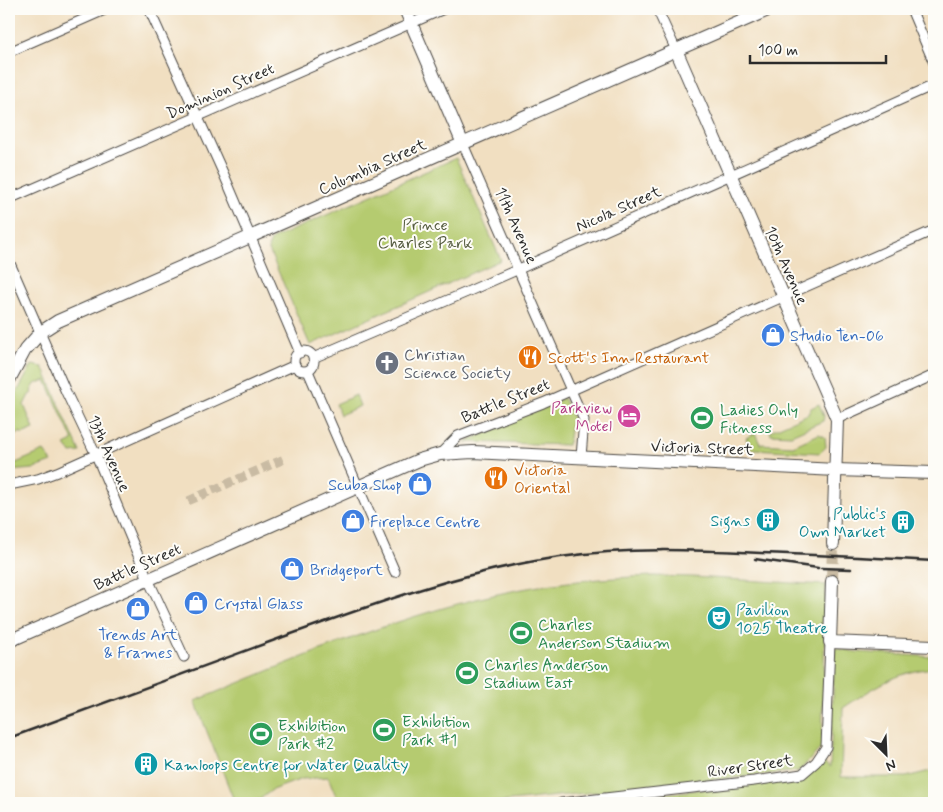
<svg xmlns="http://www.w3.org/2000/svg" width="943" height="812" viewBox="0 0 943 812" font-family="Mynerve,sans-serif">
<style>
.green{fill:#b5cb6f;stroke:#707b4d}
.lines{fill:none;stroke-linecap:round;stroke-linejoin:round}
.street-tunnel{stroke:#c9bba3;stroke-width:9;stroke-dasharray:9 4.5;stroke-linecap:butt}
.secondary-tunnel{stroke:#c9bba3;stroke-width:12;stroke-dasharray:12 6;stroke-linecap:butt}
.street-casing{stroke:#494642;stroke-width:11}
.secondary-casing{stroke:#494642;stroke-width:14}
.street{stroke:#fff;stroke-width:9}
.secondary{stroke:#fff;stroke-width:12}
.rail{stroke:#2b2b2b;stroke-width:2.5}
.labels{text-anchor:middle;stroke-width:4;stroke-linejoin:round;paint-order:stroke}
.street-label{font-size:16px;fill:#2b2b2b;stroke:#fdfcf7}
.park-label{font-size:16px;fill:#545b3f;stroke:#fdfcf7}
.shop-label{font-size:16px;fill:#366cbe;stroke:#fdfcf7;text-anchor:start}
.worship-label{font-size:16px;fill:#5b616d;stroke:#fdfcf7;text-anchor:start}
.food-label{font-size:16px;fill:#c56008;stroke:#fdfcf7;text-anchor:start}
.hotel-label{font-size:16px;fill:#b23c85;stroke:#fdfcf7;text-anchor:end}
.leisure-label{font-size:16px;fill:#27864d;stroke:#fdfcf7;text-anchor:start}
.culture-label{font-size:16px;fill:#0d838f;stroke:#fdfcf7;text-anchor:end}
</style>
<rect width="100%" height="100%" fill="#fdfcf7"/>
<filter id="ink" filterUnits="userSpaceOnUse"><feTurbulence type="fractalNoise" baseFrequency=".02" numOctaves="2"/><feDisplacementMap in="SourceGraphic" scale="10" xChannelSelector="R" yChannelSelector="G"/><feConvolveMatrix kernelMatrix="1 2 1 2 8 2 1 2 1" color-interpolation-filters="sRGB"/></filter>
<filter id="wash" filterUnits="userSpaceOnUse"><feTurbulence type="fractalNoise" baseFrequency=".0096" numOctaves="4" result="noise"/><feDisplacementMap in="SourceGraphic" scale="20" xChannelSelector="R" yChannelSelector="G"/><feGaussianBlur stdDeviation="1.12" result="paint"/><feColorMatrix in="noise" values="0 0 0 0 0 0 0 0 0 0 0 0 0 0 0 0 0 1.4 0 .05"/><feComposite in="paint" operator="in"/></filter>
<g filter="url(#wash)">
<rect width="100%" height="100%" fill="#f1dfc1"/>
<!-- green -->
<g class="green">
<path d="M456 158 501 260 310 345 268 248 272 239Z"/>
<path d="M32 365 43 367 80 452 71 453 65 445 73 441 46 380 35 384 31 391 32 393 29 395 24 405 34 429 22 434 21 432 9 440V407Z"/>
<path d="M356 395 360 406 340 415 336 404Z"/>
<path d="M563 398 572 416 568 445 466 442Z"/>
<path d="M819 404 824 416 823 421 791 435 771 434 770 431 808 414 811 408Z"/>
<path d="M755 433 760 444 793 446 819 434 825 437 826 447 820 453 738 448 748 443 746 438Z"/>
<path d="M44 451 52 462 33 469 9 471V463H16Z"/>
<path d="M653 576 693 577 826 585 822 747 799 771 490 803H339L328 777 302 779 272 790 259 800 250 803H235L195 701C300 658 405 612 517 590 562 581 607 578 653 576Z"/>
<path d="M835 648 857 652 934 657V668C898 671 873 688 843 708L841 777H906L934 770V803H589L803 777 821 760 830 767Z"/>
</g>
</g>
<g filter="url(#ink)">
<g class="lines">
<!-- street-tunnel -->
<path class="street-tunnel" d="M188 501 284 459"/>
<!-- secondary-tunnel -->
<path class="secondary-tunnel" d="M832 581 833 544"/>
<!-- street casing -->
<g class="street-casing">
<g id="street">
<path d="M149 9 225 177 300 353"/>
<path d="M657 9 676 50"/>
<path d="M911 9 934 63"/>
<path d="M9 52 107 9"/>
<path d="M463 144 584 420 581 457"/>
<path d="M9 199 444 9"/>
<path d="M9 261 66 392 96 455 148 579 184 657"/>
<circle cx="304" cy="361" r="10"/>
<path d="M313 358 467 292 934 85"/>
<path d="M308 371 395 572"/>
<path d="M837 419 934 375"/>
<path d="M440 454 458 436 543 403 934 230"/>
<path d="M9 485 38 479 57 472 295 365"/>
<path d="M561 803 754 781 802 774 816 762 826 747 830 642"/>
</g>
</g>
<!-- secondary casing -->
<g class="secondary-casing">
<g id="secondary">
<path d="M405 9 463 144"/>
<path d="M676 50 837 419 833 544"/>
<path d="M9 380 25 350 41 332 58 321 770 9"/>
<path d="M832 581 830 642 934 646"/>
<path d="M9 641 419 460 440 454 473 452 836 470 934 473"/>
</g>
</g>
<!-- street -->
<use href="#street" class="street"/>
<!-- secondary -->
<use href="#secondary" class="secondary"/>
<!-- rail -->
<g class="rail">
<path d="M755 559 818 568"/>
<path d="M821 568 851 569"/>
<path d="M9 738C97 706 186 673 275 640 368 606 461 571 560 557 627 547 694 550 761 553 819 555 877 558 934 561"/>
</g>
</g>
</g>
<!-- icons -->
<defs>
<g id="shop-disc" transform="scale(1.25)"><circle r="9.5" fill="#3f7fe0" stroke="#fdfcf7"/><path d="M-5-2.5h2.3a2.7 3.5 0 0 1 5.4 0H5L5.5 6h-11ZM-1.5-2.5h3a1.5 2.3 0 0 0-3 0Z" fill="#fff"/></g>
<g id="restaurant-disc" transform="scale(1.25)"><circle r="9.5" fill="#e8710a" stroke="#fdfcf7"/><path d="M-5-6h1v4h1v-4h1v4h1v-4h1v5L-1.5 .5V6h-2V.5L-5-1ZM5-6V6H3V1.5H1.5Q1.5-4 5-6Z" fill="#fff"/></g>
<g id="church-disc" transform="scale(1.25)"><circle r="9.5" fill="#6b7280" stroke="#fdfcf7"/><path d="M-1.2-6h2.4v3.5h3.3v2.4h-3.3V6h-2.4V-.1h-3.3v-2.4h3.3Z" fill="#fff"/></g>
<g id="hotel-disc" transform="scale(1.25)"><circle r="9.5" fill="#d1479c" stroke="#fdfcf7"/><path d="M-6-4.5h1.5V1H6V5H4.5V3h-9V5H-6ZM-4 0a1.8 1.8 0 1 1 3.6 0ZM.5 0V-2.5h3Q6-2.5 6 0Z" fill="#fff"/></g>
<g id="stadium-disc" transform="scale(1.25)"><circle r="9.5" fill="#2e9e5b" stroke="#fdfcf7"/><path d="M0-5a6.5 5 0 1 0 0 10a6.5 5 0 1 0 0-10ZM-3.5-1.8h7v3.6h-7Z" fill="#fff"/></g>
<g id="building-disc" transform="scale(1.25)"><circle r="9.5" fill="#0f9aa8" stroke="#fdfcf7"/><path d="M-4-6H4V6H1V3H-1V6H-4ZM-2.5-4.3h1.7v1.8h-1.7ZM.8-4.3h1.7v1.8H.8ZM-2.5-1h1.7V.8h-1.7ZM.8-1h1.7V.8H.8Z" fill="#fff"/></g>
<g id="theatre-disc" transform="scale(1.25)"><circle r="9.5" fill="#0f9aa8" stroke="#fdfcf7"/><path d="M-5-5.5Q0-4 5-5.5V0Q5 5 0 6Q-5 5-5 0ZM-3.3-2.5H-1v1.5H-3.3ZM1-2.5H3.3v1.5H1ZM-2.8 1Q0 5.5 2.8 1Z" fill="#fff"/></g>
</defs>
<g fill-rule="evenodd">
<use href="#shop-disc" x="773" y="335"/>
<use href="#restaurant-disc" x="530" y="357"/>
<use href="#church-disc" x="387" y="363"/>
<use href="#hotel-disc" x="629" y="416"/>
<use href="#stadium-disc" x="702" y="418"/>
<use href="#restaurant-disc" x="496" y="478"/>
<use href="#shop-disc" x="420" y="484"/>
<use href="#building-disc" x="768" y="520"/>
<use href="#shop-disc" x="353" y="521"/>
<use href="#building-disc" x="903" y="522"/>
<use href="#shop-disc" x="292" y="569"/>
<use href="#shop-disc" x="196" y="603"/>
<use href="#shop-disc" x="138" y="609"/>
<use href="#theatre-disc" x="719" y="618"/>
<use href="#stadium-disc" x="521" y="633"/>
<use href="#stadium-disc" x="467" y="673"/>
<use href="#stadium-disc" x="384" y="730"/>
<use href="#stadium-disc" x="261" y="734"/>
<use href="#building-disc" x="146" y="764"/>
</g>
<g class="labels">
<!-- street labels -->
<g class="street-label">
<text transform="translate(220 90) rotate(-24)" y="6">Dominion Street</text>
<text transform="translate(372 166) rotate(-24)" y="6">Columbia Street</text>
<text transform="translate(618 208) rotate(-24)" y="6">Nicola Street</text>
<text transform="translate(517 225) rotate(66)" y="6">11th Avenue</text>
<text transform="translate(787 265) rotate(66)" y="6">10th Avenue</text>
<text transform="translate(505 400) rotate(-22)" y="6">Battle Street</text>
<text transform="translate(702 447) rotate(2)" y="6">Victoria Street</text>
<text transform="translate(110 453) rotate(66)" y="6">13th Avenue</text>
<text transform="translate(137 566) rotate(-24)" y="6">Battle Street</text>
<text transform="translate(750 765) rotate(-8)" y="6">River Street</text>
</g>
<!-- park labels -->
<g class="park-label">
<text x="425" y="230">Prince<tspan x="425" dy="18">Charles Park</tspan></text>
</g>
<!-- shop labels -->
<g class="shop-label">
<text x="790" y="341">Studio Ten-06</text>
<text x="402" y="490" text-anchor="end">Scuba Shop</text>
<text x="370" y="527">Fireplace Centre</text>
<text x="310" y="575">Bridgeport</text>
<text x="214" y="609">Crystal Glass</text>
<text x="138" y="640" text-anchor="middle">Trends Art<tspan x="138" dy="18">&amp; Frames</tspan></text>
</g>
<!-- worship labels -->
<g class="worship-label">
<text x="404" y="360">Christian<tspan x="404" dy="18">Science Society</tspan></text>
</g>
<!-- food labels -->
<g class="food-label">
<text x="548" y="363">Scott's Inn Restaurant</text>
<text x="514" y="475">Victoria<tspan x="514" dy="18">Oriental</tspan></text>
</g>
<!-- hotel labels -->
<g class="hotel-label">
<text x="612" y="413">Parkview<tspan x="612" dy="18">Motel</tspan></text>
</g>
<!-- leisure labels -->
<g class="leisure-label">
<text x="720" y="415">Ladies Only<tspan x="720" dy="18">Fitness</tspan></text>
<text x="538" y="630">Charles<tspan x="538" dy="18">Anderson Stadium</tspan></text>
<text x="484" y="670">Charles Anderson<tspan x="484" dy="18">Stadium East</tspan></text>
<text x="402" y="727">Exhibition<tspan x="402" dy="18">Park #1</tspan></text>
<text x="278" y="731">Exhibition<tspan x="278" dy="18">Park #2</tspan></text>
</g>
<!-- culture labels -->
<g class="culture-label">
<text x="886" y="519">Public's<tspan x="886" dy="18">Own Market</tspan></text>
<text x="750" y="526">Signs</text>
<text x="736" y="615" text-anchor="start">Pavilion<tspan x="736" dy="18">1025 Theatre</tspan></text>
<text x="164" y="770" text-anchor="start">Kamloops Centre for Water Quality</text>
</g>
</g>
<!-- margin -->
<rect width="943" height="812" fill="none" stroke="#fdfcf7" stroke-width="30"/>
<!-- north arrow -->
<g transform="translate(886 754) rotate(156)" stroke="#fdfcf7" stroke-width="4" paint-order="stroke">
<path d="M0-4L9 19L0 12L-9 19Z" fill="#2b2b2b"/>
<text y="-8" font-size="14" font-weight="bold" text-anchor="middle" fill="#2b2b2b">N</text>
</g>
<!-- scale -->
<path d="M750 55v8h136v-8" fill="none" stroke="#2b2b2b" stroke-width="2.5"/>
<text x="758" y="55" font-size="15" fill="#2b2b2b" stroke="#fdfcf7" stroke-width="4" paint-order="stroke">100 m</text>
</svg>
